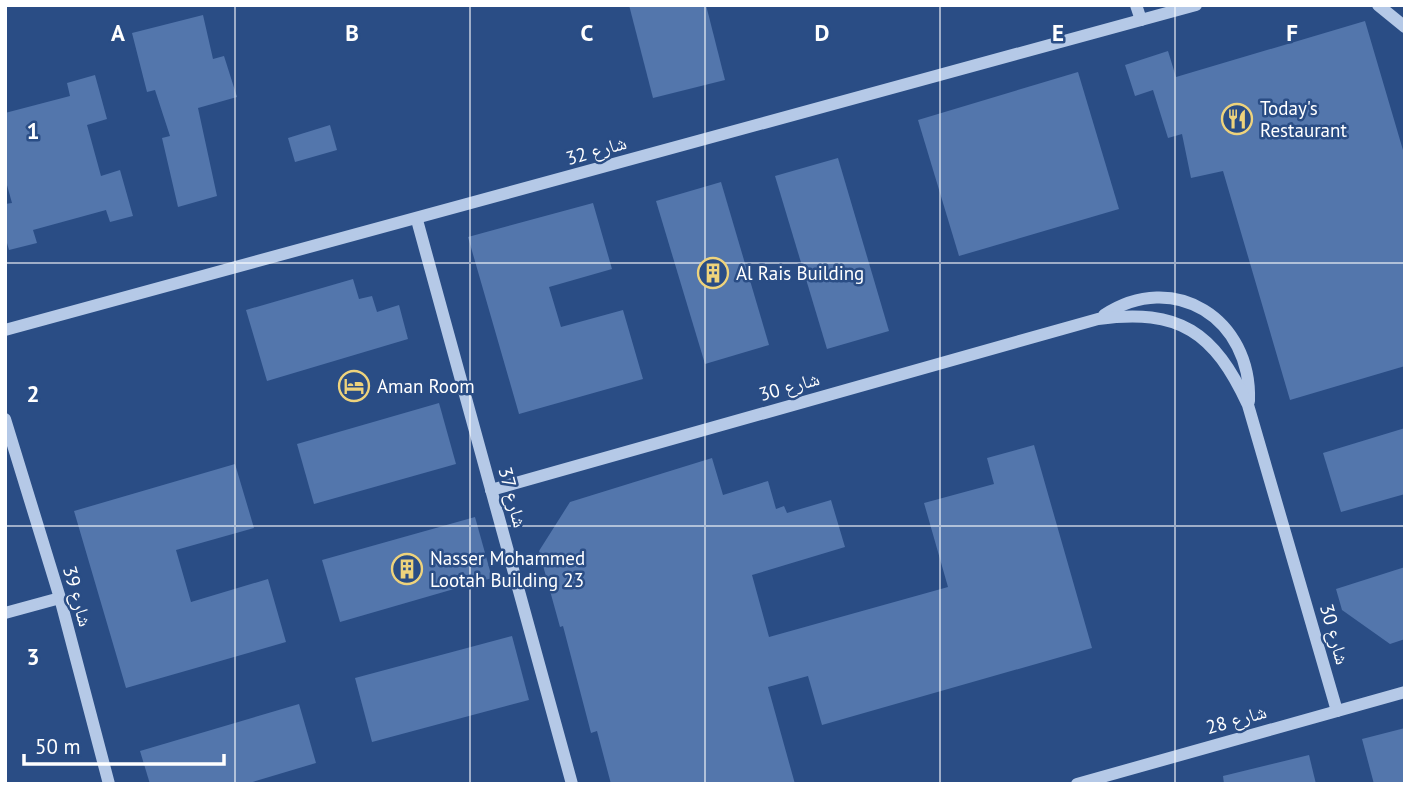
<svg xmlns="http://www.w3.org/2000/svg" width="1410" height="789" viewBox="0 0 1410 789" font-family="'PT Sans','Noto Naskh Arabic',sans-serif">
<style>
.building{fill:#5376ac}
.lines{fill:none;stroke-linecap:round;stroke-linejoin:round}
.minor{stroke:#b5c9e7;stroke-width:12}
.grid{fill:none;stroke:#fff;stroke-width:2;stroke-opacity:0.55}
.labels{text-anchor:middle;stroke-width:5;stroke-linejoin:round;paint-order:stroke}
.poi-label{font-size:19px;fill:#fff;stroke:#2a4d85;text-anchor:start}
.street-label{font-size:19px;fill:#fff;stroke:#2a4d85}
.grid-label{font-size:23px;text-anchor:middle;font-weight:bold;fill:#fff;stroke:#2a4d85;stroke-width:5;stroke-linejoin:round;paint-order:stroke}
</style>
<rect width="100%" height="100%" fill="#2a4d85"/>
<!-- building -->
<g class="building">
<path d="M629 5H706L725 80 653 98Z"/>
<path d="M203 15 213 59 224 56 237 97 198 108 217 196 178 207 162 138 170 136 155 90 147 92 132 33Z"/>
<path d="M1365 21 1405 157V366L1290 400 1223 171 1191 178 1182 134 1168 138 1153 90 1135 96 1125 65 1168 51 1176 77Z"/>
<path d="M1078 72 1119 209 959 256 918 120Z"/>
<path d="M95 75 107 119 87 125 101 176 120 170 133 216 110 222 106 210 33 230 37 243 9 250 5 236V204L12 203 5 178V113L70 96 67 83Z"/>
<path d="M330 125 337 150 295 162 288 138Z"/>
<path d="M838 158 889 331 827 349 775 176Z"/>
<path d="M721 182 769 345 705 364 656 201Z"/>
<path d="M593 203 612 269 549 287 561 327 623 310 643 379 519 414 468 237Z"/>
<path d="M353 279 359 299 372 296 377 312 399 305 408 339 267 381 246 310Z"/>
<path d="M439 403 456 464 314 504 297 444Z"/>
<path d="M1405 428V494L1341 512 1323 453Z"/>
<path d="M1034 445 1092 648 822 725 808 676 768 687 795 784H611L597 731 591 733 563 626 560 627 539 551 570 502 712 458 723 495 768 481 776 509 784 506 787 513 831 500 845 547 752 575 769 637 948 587 924 503 994 484 987 458Z"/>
<path d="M235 464 254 528 176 550 191 602 268 579 286 642 126 688 74 511Z"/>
<path d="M475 517 492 578 340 622 322 560Z"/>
<path d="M1405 567V639L1390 644 1342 610 1336 589Z"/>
<path d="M512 636 529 700 372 742 355 678Z"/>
<path d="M299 704 316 763 246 784H150L140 751Z"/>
<path d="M1405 728V784H1374L1362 739Z"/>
<path d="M1309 755 1316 784H1224L1223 776Z"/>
</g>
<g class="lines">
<!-- minor -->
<g class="minor">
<path d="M1136 5 1141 20"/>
<path d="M1378 5 1405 27"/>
<path d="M417 220 572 784"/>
<path d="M1104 315C1174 269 1252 319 1249 401"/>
<path d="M5 330 1196 5"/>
<path d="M5 419 60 598 109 784"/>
<path d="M491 490 1098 319C1180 308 1214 332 1248 405L1337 711"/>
<path d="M5 613 60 598"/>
<path d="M1077 784 1405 692"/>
</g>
</g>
<!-- grid -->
<path class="grid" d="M235 5V784M470 5V784M705 5V784M940 5V784M1175 5V784M5 263H1405M5 526H1405"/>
<!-- icons -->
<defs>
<g id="restaurant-ring" transform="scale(1.575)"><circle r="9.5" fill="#2a4d85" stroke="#eed37c" stroke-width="1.5"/><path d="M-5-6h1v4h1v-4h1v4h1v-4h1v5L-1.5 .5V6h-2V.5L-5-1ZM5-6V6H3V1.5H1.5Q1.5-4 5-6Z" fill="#eed37c"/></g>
<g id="building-ring" transform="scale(1.575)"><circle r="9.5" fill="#2a4d85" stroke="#eed37c" stroke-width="1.5"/><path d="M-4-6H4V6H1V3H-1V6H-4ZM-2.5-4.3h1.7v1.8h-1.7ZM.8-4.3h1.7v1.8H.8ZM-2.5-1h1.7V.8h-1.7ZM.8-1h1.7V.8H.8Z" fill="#eed37c"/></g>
<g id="hotel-ring" transform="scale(1.575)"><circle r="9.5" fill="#2a4d85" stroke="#eed37c" stroke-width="1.5"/><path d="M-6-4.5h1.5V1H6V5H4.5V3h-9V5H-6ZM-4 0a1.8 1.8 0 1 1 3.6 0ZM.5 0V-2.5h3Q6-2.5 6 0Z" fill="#eed37c"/></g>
</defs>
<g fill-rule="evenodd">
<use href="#restaurant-ring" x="1237" y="119"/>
<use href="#building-ring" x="713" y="273"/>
<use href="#hotel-ring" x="354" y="386"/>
<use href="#building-ring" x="407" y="569"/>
</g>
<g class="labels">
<!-- poi labels -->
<g class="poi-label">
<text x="1260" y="115">Today's<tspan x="1260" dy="22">Restaurant</tspan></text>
<text x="736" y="280">Al Rais Building</text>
<text x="377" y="393">Aman Room</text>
<text x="430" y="565">Nasser Mohammed<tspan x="430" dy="22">Lootah Building 23</tspan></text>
</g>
<!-- street labels -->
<g class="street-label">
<text transform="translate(596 150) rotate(-16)" y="7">شارع 32</text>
<text transform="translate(789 386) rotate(-16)" y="7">شارع 30</text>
<text transform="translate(513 497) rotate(75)" y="7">شارع 37</text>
<text transform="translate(78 596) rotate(74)" y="7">شارع 39</text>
<text transform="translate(1335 634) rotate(74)" y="7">شارع 30</text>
<text transform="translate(1236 719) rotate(-16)" y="7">شارع 28</text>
</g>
</g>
<g class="grid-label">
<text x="118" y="41">A</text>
<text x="352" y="41">B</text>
<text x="587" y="41">C</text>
<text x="822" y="41">D</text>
<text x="1058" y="41">E</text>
<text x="1292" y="41">F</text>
<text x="33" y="139">1</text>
<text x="33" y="402">2</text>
<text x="33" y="665">3</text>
</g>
<!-- border -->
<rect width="1410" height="789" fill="none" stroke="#ffffff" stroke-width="14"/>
<!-- scale -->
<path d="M24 754v10h200v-10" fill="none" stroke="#ffffff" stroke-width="3.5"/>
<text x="35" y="754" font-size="21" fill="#ffffff" stroke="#2a4d85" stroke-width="5" paint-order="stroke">50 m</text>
</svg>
